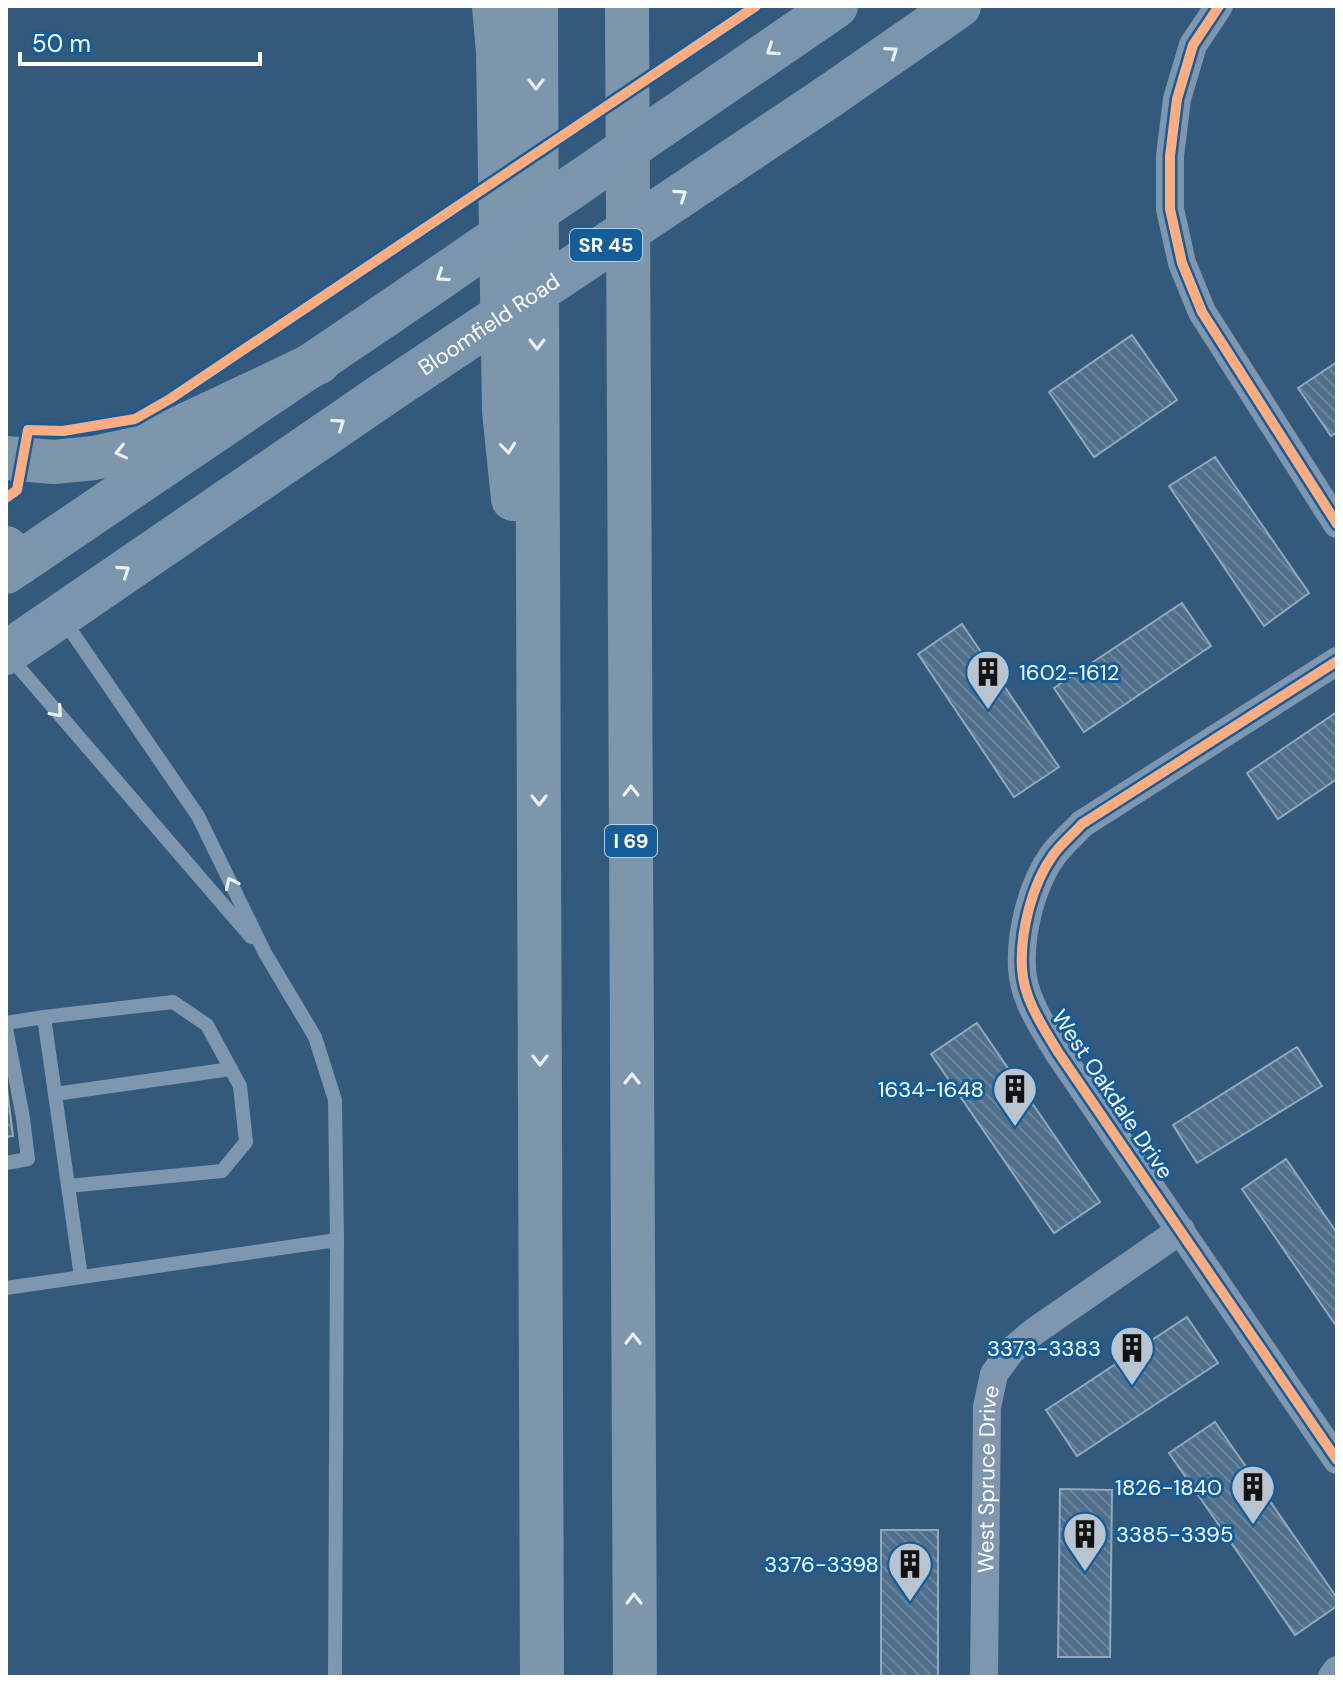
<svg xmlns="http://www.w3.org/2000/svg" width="1343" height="1683" viewBox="0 0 1343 1683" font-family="'DM Sans',sans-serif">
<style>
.building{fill:url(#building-back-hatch);stroke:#92a8bb;stroke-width:2}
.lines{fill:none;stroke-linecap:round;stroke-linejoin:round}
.service{stroke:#7e96ae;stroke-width:14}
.minor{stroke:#7e96ae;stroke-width:28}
.primary{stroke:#7b96ac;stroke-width:44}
.motorway{stroke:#7e96ac;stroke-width:44}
.primary-bridge{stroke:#7b96ac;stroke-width:44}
.cycleway-casing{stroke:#145d9b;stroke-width:15}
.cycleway{stroke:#ffac80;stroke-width:10}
.oneway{stroke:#ebeff3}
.oneway2{stroke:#eceff3}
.labels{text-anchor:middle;stroke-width:6;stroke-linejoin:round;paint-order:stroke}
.shield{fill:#145d9b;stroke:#b8cee1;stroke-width:2}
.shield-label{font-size:20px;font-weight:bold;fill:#fff}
.street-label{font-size:22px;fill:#fff;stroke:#145d9b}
.poi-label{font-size:22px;fill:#fff;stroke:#145d9b;text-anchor:end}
</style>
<defs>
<pattern id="building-back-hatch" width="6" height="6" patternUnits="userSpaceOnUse" patternTransform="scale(2)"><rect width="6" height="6" fill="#506f8a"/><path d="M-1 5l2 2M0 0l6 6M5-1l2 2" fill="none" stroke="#6a859c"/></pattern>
</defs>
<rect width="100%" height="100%" fill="#335a7c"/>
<!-- building -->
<g class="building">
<path d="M1132 335 1177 400 1094 457 1049 392Z"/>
<path d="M1337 362V432L1331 436 1298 388Z"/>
<path d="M1215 457 1309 593 1264 626 1169 486Z"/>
<path d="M1182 603 1211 646 1084 732 1054 688Z"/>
<path d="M962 624 1059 767 1014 797 918 654Z"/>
<path d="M1337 712V779L1278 819 1247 773Z"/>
<path d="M977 1023 1100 1202 1054 1233 931 1054Z"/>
<path d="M1297 1047 1322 1086 1197 1163 1173 1125Z"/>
<path d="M6 1081 13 1136 6 1137Z"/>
<path d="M1286 1159 1337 1233V1327L1242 1189Z"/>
<path d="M1187 1317 1218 1363 1077 1456 1046 1410Z"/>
<path d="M1215 1422 1337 1598V1606L1295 1635 1169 1453Z"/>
<path d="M1060 1489 1112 1490 1110 1657H1058Z"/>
<rect x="881" y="1530" width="57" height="147"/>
</g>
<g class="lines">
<!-- service -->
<g class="service">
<path d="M63 619 198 816 265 953 315 1037 335 1100 337 1240 335 1677"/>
<path d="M9 656 251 937"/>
<path d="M44 1017 173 1002 207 1025 240 1086 246 1142 222 1171 68 1186"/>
<path d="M6 1023 44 1017 81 1277"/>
<path d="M6 1028 23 1118 28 1159 6 1163"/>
<path d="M55 1094 231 1069"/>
<path d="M6 1288 337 1240"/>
</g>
<!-- minor -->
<g class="minor">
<path d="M1219 6 1193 45 1177 99 1170 156V209L1182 263 1202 312 1337 524"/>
<path d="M1337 661 1082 824C1073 834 1061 844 1053 855 1032 884 1020 932 1022 968 1023 998 1043 1027 1058 1052L1337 1460"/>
<path id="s1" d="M984 1677 987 1407 994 1374 1011 1351 1035 1331 1181 1230"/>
<path d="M1332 1677 1337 1670"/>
</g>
<!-- primary -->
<g class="primary">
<path d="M828 97 959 6"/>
<path d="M6 572 384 316"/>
<path d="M6 653 384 394"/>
</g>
<!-- motorway -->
<g class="motorway">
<path d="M494 6 498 52 504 411 513 499"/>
<path d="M536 6 542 1677"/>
<path d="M627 6 635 1677"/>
<path d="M6 458 54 462 94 458 135 449 319 362"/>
<path d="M6 548 18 564"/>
</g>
<!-- primary-bridge -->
<g class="primary-bridge">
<path d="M384 316 836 6"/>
<path id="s2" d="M384 394 828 97"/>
</g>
<!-- cycleway casing -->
<g class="cycleway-casing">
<g id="cycleway">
<path d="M1219 6 1193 45 1177 99 1170 156V209L1182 263 1202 312 1337 524"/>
<path d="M6 498 17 490 28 430 63 431 135 419 170 399 756 6"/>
<path d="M1337 661 1082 824C1073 834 1061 844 1053 855 1032 884 1020 932 1022 968 1023 998 1043 1027 1058 1052L1337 1460"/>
</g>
</g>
<!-- cycleway -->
<use href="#cycleway" class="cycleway"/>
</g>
<!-- one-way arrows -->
<defs><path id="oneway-chevron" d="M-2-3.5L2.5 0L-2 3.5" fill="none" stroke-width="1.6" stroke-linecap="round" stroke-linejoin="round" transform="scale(2)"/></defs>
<g class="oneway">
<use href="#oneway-chevron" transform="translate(772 50) rotate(146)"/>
<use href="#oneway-chevron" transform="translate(892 52) rotate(-35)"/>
<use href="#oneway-chevron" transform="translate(681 195) rotate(-34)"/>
<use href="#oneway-chevron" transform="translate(442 276) rotate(146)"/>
<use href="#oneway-chevron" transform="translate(339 424) rotate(-34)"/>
<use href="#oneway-chevron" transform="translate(124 571) rotate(-34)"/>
</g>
<g class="oneway2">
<use href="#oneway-chevron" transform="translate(536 84) rotate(90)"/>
<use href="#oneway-chevron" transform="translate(537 344) rotate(90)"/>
<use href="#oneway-chevron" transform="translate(508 448) rotate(84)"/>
<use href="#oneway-chevron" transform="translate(121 452) rotate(167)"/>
<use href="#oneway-chevron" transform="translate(57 712) rotate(49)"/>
<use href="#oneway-chevron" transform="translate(631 791) rotate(-90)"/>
<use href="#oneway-chevron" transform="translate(539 800) rotate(90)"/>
<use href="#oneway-chevron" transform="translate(231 883) rotate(-116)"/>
<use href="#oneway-chevron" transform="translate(540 1060) rotate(90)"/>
<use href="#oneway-chevron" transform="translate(632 1079) rotate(-90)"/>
<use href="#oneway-chevron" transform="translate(633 1339) rotate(-90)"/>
<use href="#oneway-chevron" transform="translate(634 1599) rotate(-90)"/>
</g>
<!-- icons -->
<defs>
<g id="building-pin" transform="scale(2.3)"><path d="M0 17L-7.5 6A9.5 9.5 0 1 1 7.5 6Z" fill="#b8c5d1" stroke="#145d9b"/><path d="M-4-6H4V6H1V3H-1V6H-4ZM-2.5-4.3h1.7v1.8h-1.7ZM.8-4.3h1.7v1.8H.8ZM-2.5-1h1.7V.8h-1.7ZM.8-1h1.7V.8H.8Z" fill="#111"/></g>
</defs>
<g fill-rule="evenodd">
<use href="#building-pin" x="988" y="672"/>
<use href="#building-pin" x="1015" y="1089"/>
<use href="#building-pin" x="1132" y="1348"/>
<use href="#building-pin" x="1253" y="1487"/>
<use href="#building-pin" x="1085" y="1534"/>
<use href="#building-pin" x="910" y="1564"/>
</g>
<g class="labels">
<!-- shield labels -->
<g class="shield">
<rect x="570" y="229" width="72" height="32" rx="6"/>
<rect x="605" y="825" width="52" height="32" rx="6"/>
</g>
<g class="shield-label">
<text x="606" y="252">SR 45</text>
<text x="631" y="848">I 69</text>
</g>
<!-- street labels -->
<g class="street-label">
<text dy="8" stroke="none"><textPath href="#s2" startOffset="126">Bloomfield Road</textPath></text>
<text transform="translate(1113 1094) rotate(56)" y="8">West Oakdale Drive</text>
<text dy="8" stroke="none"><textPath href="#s1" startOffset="198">West Spruce Drive</textPath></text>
</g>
<!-- poi labels -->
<g class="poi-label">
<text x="1019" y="680" text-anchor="start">1602-1612</text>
<text x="984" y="1097">1634-1648</text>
<text x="1101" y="1356">3373-3383</text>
<text x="1222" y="1495">1826-1840</text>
<text x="1116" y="1542" text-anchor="start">3385-3395</text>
<text x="879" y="1572">3376-3398</text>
</g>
</g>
<!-- border -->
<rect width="1343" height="1683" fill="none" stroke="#ffffff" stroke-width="16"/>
<!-- scale -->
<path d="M20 52v12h240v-12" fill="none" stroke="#ffffff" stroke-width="4"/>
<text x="32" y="52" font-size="24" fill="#ffffff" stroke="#145d9b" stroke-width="6" paint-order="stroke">50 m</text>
</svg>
